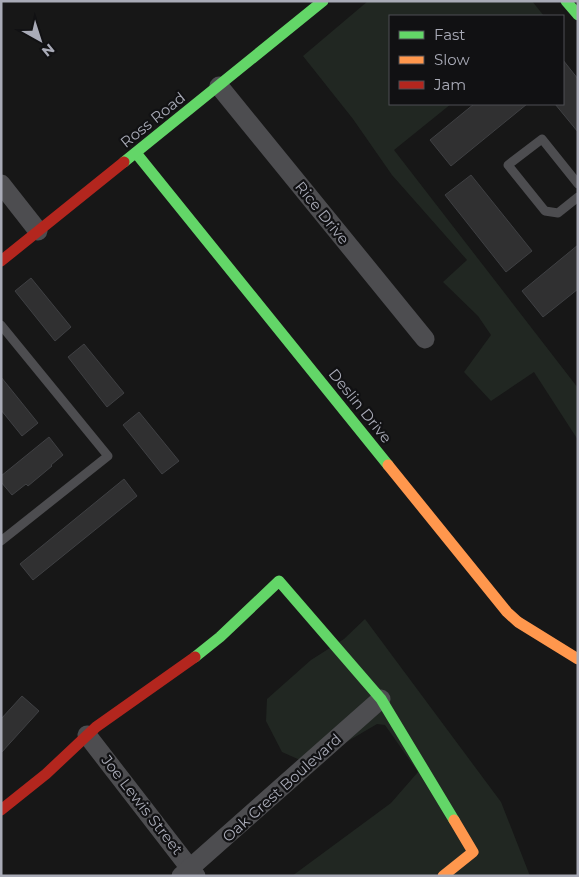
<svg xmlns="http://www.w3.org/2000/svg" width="579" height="877" viewBox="0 0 579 877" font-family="Montserrat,sans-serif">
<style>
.green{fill:#212722}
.building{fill:#303031;stroke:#3f4043}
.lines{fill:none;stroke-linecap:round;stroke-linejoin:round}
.lane{stroke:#4d4d50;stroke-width:9}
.street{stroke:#4d4d50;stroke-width:19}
.fast{stroke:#63d668;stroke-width:11}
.slow{stroke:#ff974d;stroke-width:11}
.jam{stroke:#b3261e;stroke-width:11}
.labels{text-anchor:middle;stroke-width:4.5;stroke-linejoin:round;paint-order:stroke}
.street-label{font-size:15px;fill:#a9abb7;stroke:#111113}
</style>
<rect width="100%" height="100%" fill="#171717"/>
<!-- green -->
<g class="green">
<path d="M368 1H532L544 16H390V104H451L394 150 578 388V440L534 372 491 401 464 372 491 335 478 316 443 282 467 260 392 175 353 119 303 56Z"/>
<path d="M365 619 501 802 530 876H292L391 803 418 772 385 725 377 724 309 764 282 752 266 721 267 699 311 660 344 639Z"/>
</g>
<!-- building -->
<g class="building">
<path d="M563 60 578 79V132L555 104H563Z"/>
<path d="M474 104H527L451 166 430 140Z"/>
<path d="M471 175 532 251 506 272 445 195Z"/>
<path d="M578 245V289L543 317 522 291Z"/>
<path d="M31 278 71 327 55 341 15 291Z"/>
<path d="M84 344 124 393 107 407 68 357Z"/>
<path d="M1 377 38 423 22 436 1 410Z"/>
<path d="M139 412 179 461 162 474 123 425Z"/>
<path d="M49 437 63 455 51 465 52 466 28 486 26 484 12 495 1 482V476Z"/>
<path d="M124 479 137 496 33 580 20 564Z"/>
<path d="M22 696 39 711 1 753V719Z"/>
</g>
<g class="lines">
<!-- lane -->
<g class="lane">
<path d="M578 184 542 139 508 165 545 211 558 213 578 197"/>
<path d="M1 325 108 456 1 541"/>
</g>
<!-- street -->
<g class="street">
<path d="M219 86 425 339"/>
<path d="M1 184 38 231"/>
<path d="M87 735 196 876"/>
<path d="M181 876 381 699"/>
</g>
<!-- fast -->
<g class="fast">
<path d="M566 1 578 15"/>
<path d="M136 153 388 465"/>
<path d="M124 162 323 1"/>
<path d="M195 657 220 637 279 581 381 699 454 820"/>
</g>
<!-- slow -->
<g class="slow">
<path d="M388 465 507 612 518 622 578 659"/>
<path d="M443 876 473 852 454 820"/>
</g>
<!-- jam -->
<g class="jam">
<path d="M1 261 124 162"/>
<path d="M1 810 46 774 96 727 195 657"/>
</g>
</g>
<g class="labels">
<!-- street labels -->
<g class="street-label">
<text transform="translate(153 120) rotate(-39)" y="5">Ross Road</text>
<text transform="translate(322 213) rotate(51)" y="5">Rice Drive</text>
<text transform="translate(360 406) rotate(51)" y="5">Deslin Drive</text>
<text transform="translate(282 788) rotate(-42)" y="5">Oak Crest Boulevard</text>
<text transform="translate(142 805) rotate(52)" y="5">Joe Lewis Street</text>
</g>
</g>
<!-- border -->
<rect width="579" height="877" fill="none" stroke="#a9abb7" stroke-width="5"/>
<!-- legend -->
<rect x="389" y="15" width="175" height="90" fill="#111113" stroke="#4e4f55"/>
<rect x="399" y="31" width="25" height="8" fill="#63d668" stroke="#4e4f55"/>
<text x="434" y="40" font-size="15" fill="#a9abb7">Fast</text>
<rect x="399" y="56" width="25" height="8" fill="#ff974d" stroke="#4e4f55"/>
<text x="434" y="65" font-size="15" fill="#a9abb7">Slow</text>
<rect x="399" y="81" width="25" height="8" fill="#b3261e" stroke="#4e4f55"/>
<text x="434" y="90" font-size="15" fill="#a9abb7">Jam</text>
<!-- north arrow -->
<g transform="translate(40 40) rotate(141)" stroke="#111113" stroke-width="4" paint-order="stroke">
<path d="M0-4L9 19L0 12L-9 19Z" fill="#a9abb7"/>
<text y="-8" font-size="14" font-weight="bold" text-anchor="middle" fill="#a9abb7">N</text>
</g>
</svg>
